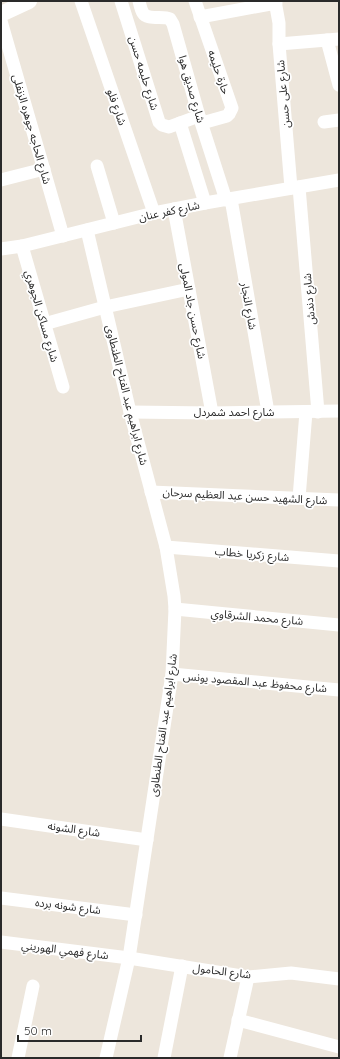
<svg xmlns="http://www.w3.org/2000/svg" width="340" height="1059" viewBox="0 0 340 1059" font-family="Quicksand,'Noto Sans Arabic',sans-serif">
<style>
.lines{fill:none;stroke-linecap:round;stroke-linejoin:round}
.minor{stroke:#fff;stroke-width:13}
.tertiary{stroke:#fff;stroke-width:16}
.labels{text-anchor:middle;stroke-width:3.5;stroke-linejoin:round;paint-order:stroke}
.street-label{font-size:11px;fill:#2a2a2a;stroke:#fff}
</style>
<rect width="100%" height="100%" fill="#ede6dc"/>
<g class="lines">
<!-- minor -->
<g class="minor">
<path d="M81 1 154 213"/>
<path d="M121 1 159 122 162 125 169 127 199 116"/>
<path d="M139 1C140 5 141 10 143 13 147 20 163 16 170 19L173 24 199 116 226 200"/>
<path d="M195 1 232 108 229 114 227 116 202 123"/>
<path d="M275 1 279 23V44L291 188"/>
<path d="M200 17 276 3"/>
<path d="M1 21 63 236"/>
<path d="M327 40 339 85"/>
<path d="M279 44 339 39"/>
<path d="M324 122 339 120"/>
<path d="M180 123 205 203"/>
<path d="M97 166 114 223"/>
<path d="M1 180 44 169"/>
<path d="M299 187 318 412"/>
<path d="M231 199 268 412"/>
<path d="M174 209 212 413"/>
<path d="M87 230 130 412 166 547 174 596 175 609 172 674 129 958 106 1058"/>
<path d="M22 246 63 387"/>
<path d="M1 249 22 246 154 213 205 203 339 180"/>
<path d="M44 324 105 307 189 289"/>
<path d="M130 412 212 413 339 411"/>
<path d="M151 492 339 500"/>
<path d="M299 498 306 412"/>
<path d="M166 547 339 561"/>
<path d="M175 609 339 625"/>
<path d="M172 674 339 690"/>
<path d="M1 819 147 840"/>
<path d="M1 898 136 915"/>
<path d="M1 942 129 958 248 977 291 973 339 979"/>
<path d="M238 1020 339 1047"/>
<path d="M18 1058 33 986"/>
<path d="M164 1058 182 966"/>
<path d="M230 1058 248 977"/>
</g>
<!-- tertiary -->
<path class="tertiary" d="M1 14 29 1"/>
</g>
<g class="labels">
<!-- street labels -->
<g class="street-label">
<text transform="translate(219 72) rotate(71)" y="4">حارة حليمه</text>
<text transform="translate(144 73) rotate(73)" y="4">شارع حليمه حسن</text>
<text transform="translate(192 89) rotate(74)" y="4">شارع صديق هوا</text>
<text transform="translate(283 94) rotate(-95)" y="4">شارع على حسن</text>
<text transform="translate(117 107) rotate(71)" y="4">شارع فلو</text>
<text transform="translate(32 129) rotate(74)" y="4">شارع الحاجه جوهره الزنفلى</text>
<text transform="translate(169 211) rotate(-12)" y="4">شارع كفر عنان</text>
<text transform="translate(309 299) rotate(-95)" y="4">شارع دندش</text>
<text transform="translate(249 306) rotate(80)" y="4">شارع النجار</text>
<text transform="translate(193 311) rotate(79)" y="4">شارع حسن جاد المولى</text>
<text transform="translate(42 316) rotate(74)" y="4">شارع مساكن الجوهري</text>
<text transform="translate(127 395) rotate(76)" y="4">شارع ابراهيم عبد الفتاح الطنطاوى</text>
<text x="234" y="416">شارع احمد شمردل</text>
<text transform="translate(245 496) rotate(3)" y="4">شارع الشهيد حسن عبد العظيم سرحان</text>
<text transform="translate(252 554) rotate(5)" y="4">شارع زكريا خطاب</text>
<text transform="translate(257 617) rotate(5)" y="4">شارع محمد الشرقاوي</text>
<text transform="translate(255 682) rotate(5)" y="4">شارع محفوظ عبد المقصود يونس</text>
<text transform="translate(163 725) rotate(-82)" y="4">شارع ابراهيم عبد الفتاح الطنطاوى</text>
<text transform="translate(74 829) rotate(8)" y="4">شارع الشونه</text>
<text transform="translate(68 906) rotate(7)" y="4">شارع شونه برده</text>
<text transform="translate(65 950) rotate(7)" y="4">شارع فهمي الهوريني</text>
<text transform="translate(222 971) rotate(7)" y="4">شارع الحامول</text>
</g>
</g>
<!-- border -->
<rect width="340" height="1059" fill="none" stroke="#2a2a2a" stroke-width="4"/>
<!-- scale -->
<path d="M18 1035v6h123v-6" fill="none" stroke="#2a2a2a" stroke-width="2"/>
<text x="24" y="1035" font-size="12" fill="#2a2a2a" stroke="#ffffff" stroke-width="3" paint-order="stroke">50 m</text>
</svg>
